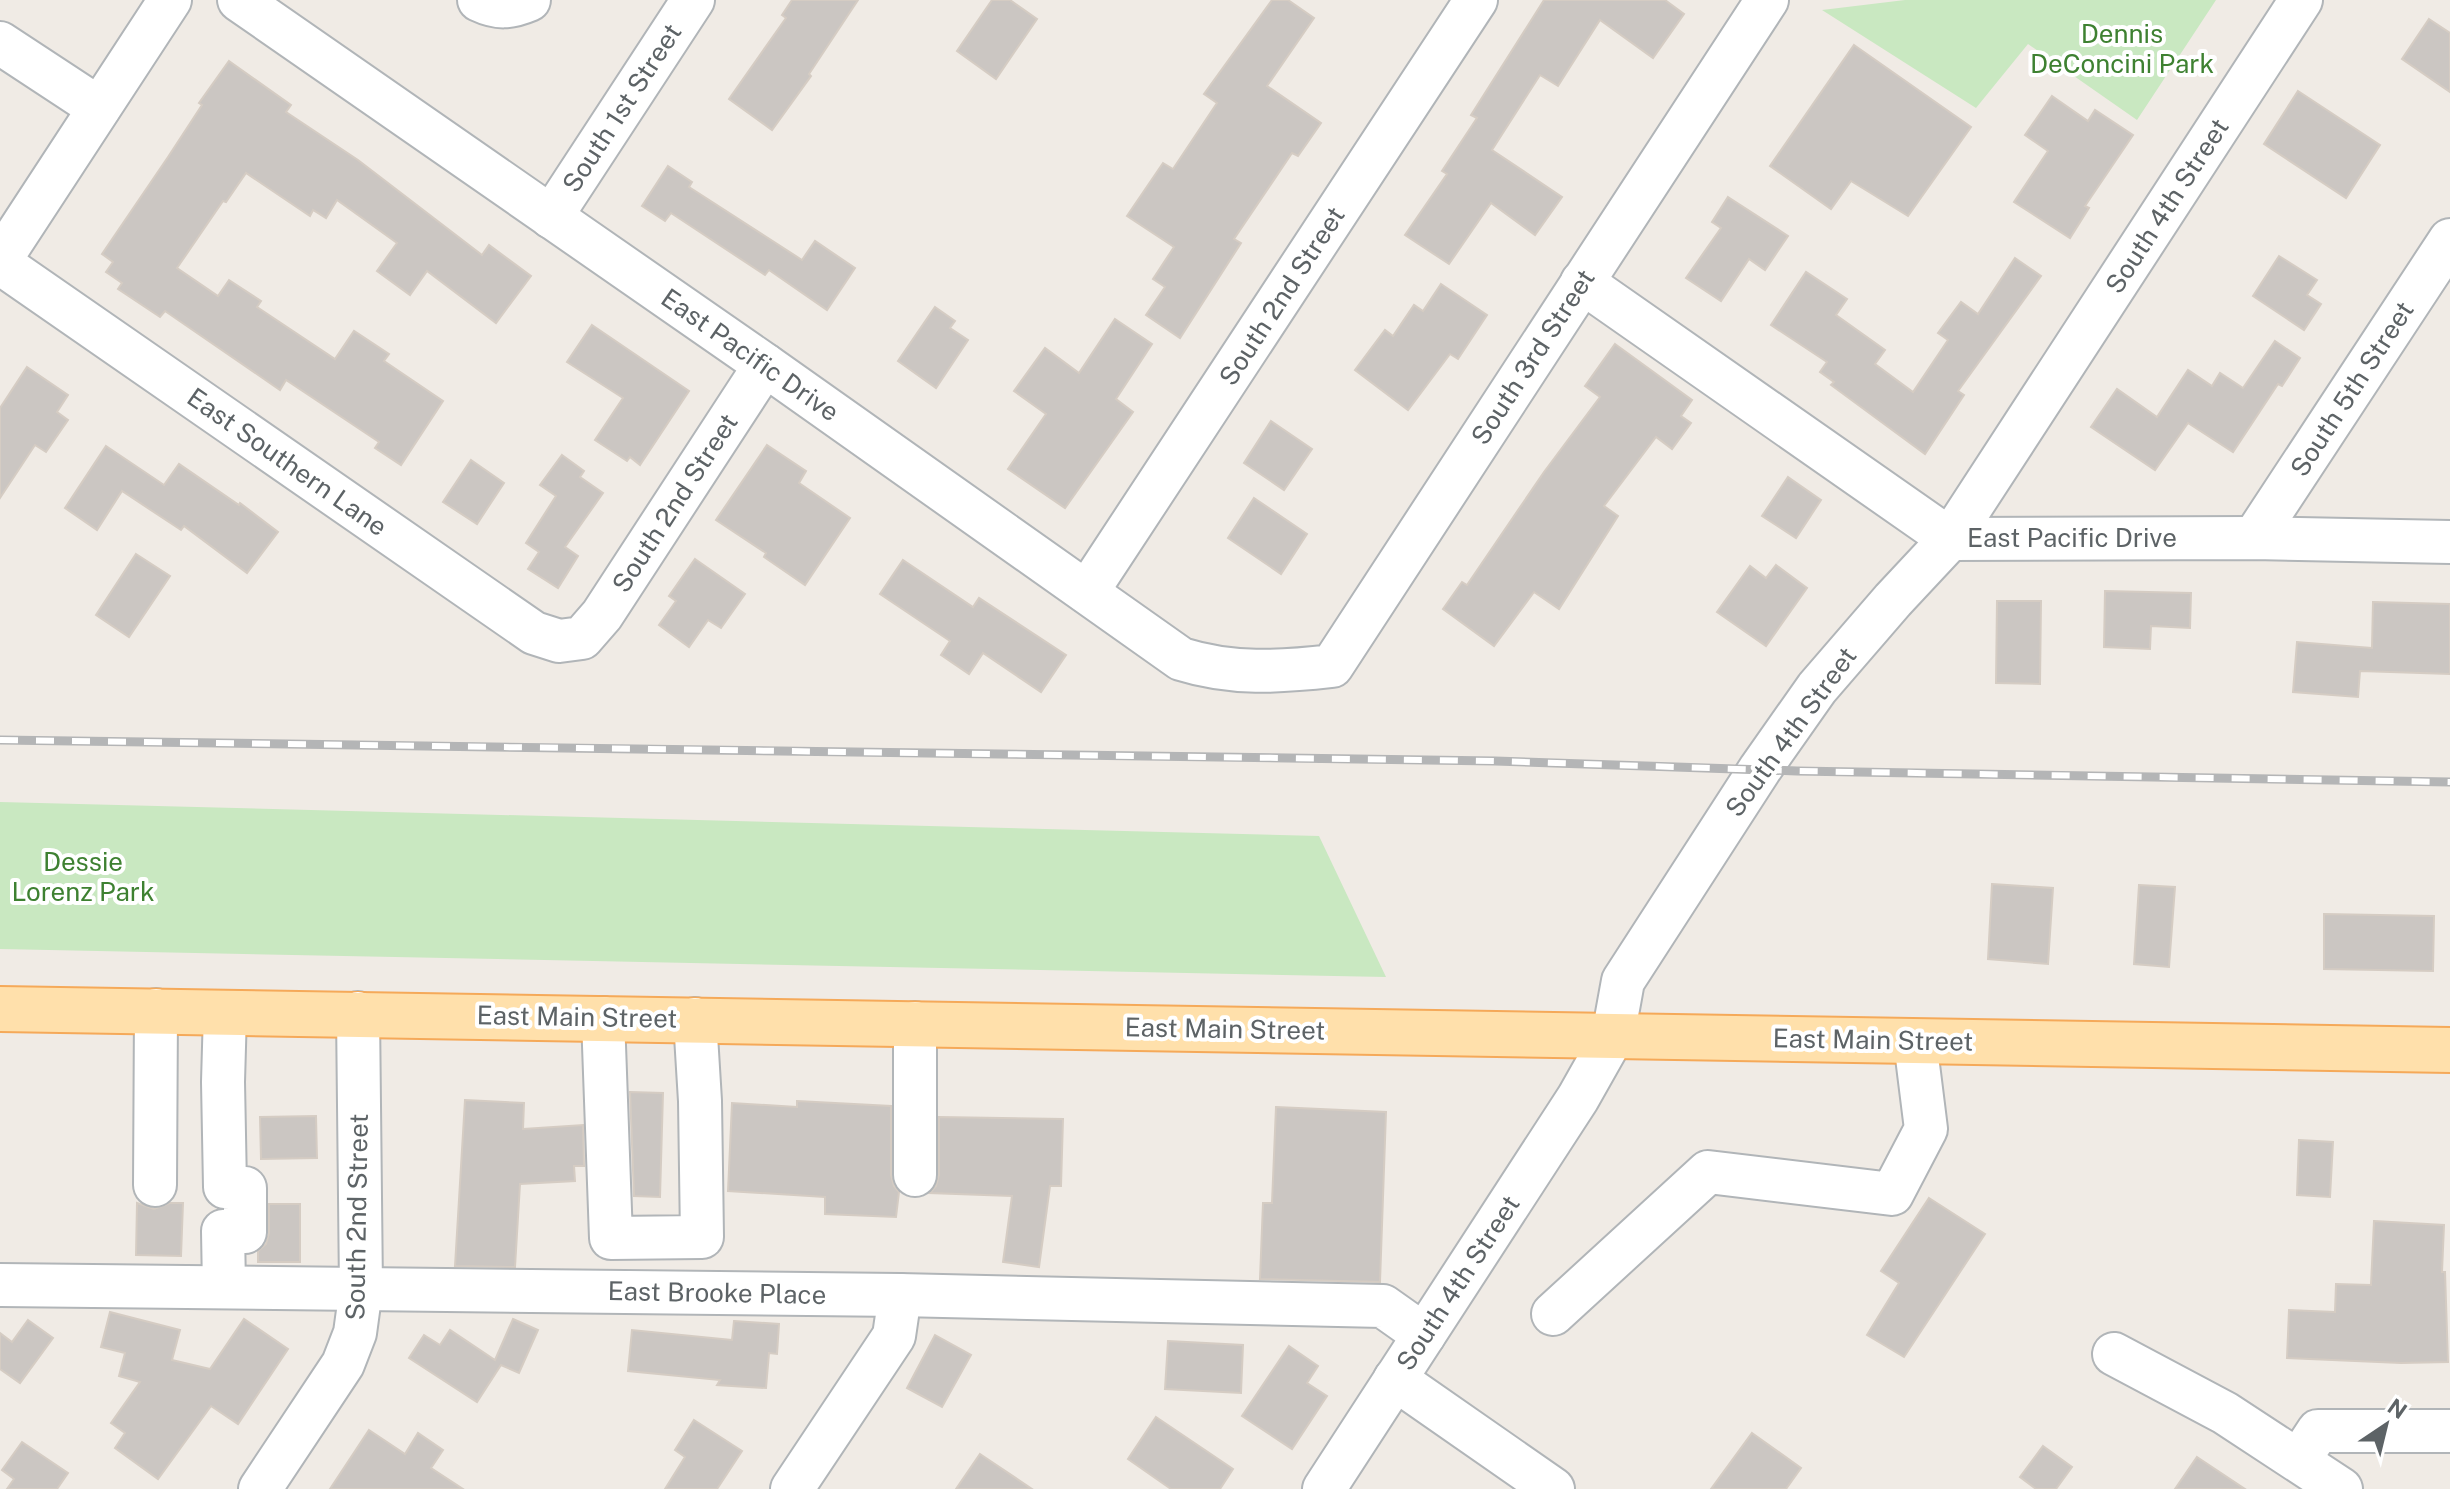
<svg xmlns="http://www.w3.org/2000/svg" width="2450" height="1489" viewBox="0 0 2450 1489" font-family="'Public Sans',sans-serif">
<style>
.green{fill:#c9e8c1}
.building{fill:#cbc6c2;stroke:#d5ccc3;stroke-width:2}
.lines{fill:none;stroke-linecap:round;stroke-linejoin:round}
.minor-casing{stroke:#b1b5b8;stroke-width:46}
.major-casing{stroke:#f5a959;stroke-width:48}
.minor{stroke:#fff;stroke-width:42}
.major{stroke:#ffe0ab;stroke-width:44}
.rail-casing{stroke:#b4b5b6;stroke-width:9}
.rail{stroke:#fff;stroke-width:6;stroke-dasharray:18;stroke-linecap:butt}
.labels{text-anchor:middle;stroke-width:8;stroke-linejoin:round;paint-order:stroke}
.park-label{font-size:26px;fill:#3e8131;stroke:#fff}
.street-label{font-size:26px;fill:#5d6366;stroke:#fff}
</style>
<rect width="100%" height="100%" fill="#f0ebe5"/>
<!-- green -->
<g class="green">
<path d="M1905 0H2216L2137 120 2028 44 1976 108 1822 10Z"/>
<path d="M0 802 1319 836 1386 977 0 949Z"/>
</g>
<!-- building -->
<g class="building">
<path d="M792 0H858L809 74 811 76 772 130 729 99 786 18 782 15Z"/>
<path d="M992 0H1010L1037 19 996 79 957 51Z"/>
<path d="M1272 0H1288L1314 18 1267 86 1321 123 1298 156 1292 153 1234 239 1241 243 1180 338 1146 315 1165 287 1153 279 1174 247 1127 216 1163 163 1173 169 1217 103 1204 94Z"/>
<path d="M1544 0H1665L1684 14 1653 58 1600 20 1558 86 1540 75 1492 150 1562 197 1535 235 1491 203 1449 264 1405 235 1447 174 1442 171 1477 118 1471 115Z"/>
<path d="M2429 19 2450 33V92L2402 59Z"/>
<path d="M1854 45 1971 127 1908 216 1851 181 1831 209 1770 166Z"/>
<path d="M229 61 291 105 286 112 358 160 482 255 489 245 531 276 496 323 427 271 410 295 377 271 397 243 337 200 326 218 313 210 310 216 246 173 226 202 223 201 177 268 218 296 229 280 261 301 257 307 335 359 354 331 389 354 384 361 443 401 401 465 375 448 379 442 286 380 280 390 165 311 160 317 118 289 122 283 106 272 113 262 102 254 168 157 202 105 199 103Z"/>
<path d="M2298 91 2380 145 2346 198 2264 144Z"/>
<path d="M2052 96 2088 121 2095 110 2133 135 2085 206 2089 208 2070 238 2014 202 2048 151 2025 135Z"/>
<path d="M668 166 692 182 689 187 802 260 815 241 855 268 827 310 769 270 765 275 671 213 665 221 642 206Z"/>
<path d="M1728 197 1788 236 1765 270 1749 259 1721 301 1686 278 1721 228 1712 222Z"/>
<path d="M2279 256 2317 280 2307 295 2321 304 2304 330 2253 296Z"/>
<path d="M2015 258 2041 276 1958 391 1964 395 1925 454 1831 385 1834 382 1820 372 1827 362 1771 325 1806 272 1847 299 1836 315 1885 350 1875 364 1913 392 1948 340 1938 333 1961 302 1978 314Z"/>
<path d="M1441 284 1487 315 1458 359 1450 354 1408 410 1355 370 1385 330 1393 336 1414 305 1423 311Z"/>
<path d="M935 307 955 321 950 328 968 340 936 388 898 361Z"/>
<path d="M1115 319 1152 344 1116 399 1133 412 1065 508 1008 469 1046 414 1014 391 1045 348 1079 373Z"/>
<path d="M592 325 689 391 640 465 630 457 627 461 595 440 623 398 567 362Z"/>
<path d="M2275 341 2300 358 2282 386 2278 384 2233 452 2188 423 2155 470 2091 427 2117 389 2157 417 2188 370 2212 386 2220 373 2243 388Z"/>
<path d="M1615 344 1692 400 1681 416 1691 423 1672 449 1656 437 1604 506 1618 516 1559 609 1534 592 1494 646 1443 609 1462 582 1467 585 1544 472 1600 397 1585 386Z"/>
<path d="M27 367 68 395 57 412 68 420 46 452 35 445 0 498V408Z"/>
<path d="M1271 421 1312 449 1284 490 1244 463Z"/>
<path d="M767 445 806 471 799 483 850 518 805 585 764 557 766 553 716 520Z"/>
<path d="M106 446 164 485 179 464 239 505 240 503 278 532 247 573 184 526 181 530 122 491 97 530 65 508Z"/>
<path d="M562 455 584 471 580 477 603 493 565 547 578 556 558 588 528 569 539 552 526 543 556 496 540 485Z"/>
<path d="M471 460 504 483 477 524 443 502Z"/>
<path d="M1788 477 1821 500 1796 538 1762 516Z"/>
<path d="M1254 498 1307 534 1281 574 1228 538Z"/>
<path d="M136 554 170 576 129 637 96 615Z"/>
<path d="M695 559 745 594 721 628 708 620 689 647 659 625 676 601 669 596Z"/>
<path d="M903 560 973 607 979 598 1066 655 1041 692 983 653 969 674 941 655 950 641 880 594Z"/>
<path d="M1776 565 1807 588 1766 646 1717 612 1750 566 1766 578Z"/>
<path d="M2105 591 2191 593 2190 628 2151 626 2150 649 2104 647Z"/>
<path d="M1997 601H2041L2040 684 1996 683Z"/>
<path d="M2373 602 2450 604V674L2360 671 2358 697 2293 692 2297 642 2372 648Z"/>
<path d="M1992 884 2053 888 2048 964 1988 959Z"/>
<path d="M2139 885 2175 887 2169 967 2134 964Z"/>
<path d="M2324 914 2434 916 2433 971 2324 969Z"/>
<path d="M630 1092 663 1093 660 1197 634 1196Z"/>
<path d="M465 1100 524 1103 523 1129 583 1125 584 1166H574L575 1181 520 1184 515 1267 455 1266Z"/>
<path d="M797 1101 891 1106V1175L894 1186 899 1192 896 1217 825 1214V1197L728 1191 732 1103 797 1107Z"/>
<path d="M1276 1107 1386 1112 1380 1282 1260 1279 1263 1203H1272Z"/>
<path d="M316 1116 317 1158 261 1159 260 1117Z"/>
<path d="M939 1117 1063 1119 1061 1186H1050L1039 1267 1003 1262 1012 1196 930 1193 936 1186 939 1175Z"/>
<path d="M2299 1140 2333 1142 2330 1197 2297 1195Z"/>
<path d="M1929 1198 1985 1234 1904 1357 1867 1335 1899 1283 1881 1271Z"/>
<path d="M137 1203 154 1209 170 1203H183L181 1256 136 1255Z"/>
<path d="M269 1204H300V1262H258V1251L266 1244 269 1233Z"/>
<path d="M2374 1221 2444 1225 2442 1272H2445L2448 1362 2401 1363 2287 1358 2289 1310 2335 1312 2336 1284 2371 1285Z"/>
<path d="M110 1312 180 1330 172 1360 210 1369 244 1319 288 1349 238 1424 211 1406 158 1479 115 1448 125 1433 111 1423 140 1382 119 1376 125 1353 101 1347Z"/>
<path d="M513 1319 538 1330 519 1373 501 1365 477 1402 409 1358 424 1335 440 1345 450 1330 495 1360Z"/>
<path d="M28 1320 53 1338 20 1383 0 1369V1333L12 1342Z"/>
<path d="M734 1321 779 1324 777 1354 769 1353 766 1388 717 1385 720 1380 628 1371 632 1330 732 1340Z"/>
<path d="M935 1335 971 1355 942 1407 907 1388Z"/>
<path d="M1168 1341 1243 1345 1241 1393 1165 1389Z"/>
<path d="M1289 1346 1318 1366 1307 1383 1327 1396 1292 1449 1242 1416Z"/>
<path d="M1156 1417 1233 1469 1220 1489H1171L1128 1459Z"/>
<path d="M694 1420 742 1451 717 1489H665L685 1457 675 1450Z"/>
<path d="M369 1430 405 1454 418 1433 443 1450 431 1468 463 1489H330Z"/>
<path d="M1752 1433 1801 1468 1786 1489H1711Z"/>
<path d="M22 1442 68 1473 57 1489H7L14 1479 2 1470Z"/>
<path d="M2043 1446 2072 1467 2056 1489H2036L2020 1477Z"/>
<path d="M980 1454 1032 1489H956Z"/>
<path d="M2197 1457 2245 1489H2175Z"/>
</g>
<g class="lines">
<!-- minor casing -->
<g class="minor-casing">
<g id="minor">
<path d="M239 0 765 365 1181 659C1232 675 1279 672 1332 666L1767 0"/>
<path d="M479 0C498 9 510 8 529 0"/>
<path d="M0 43 99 108"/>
<path d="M551 217 693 0"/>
<path d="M0 260 170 0"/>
<path d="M0 263 534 633 559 641 582 638 602 615 765 365"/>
<path d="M1582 282 1950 539 2254 538 2450 542"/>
<path d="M2254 538 2450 240"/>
<path d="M1087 592 1476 0"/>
<path d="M603 1018 611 1238 702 1237 700 1101 695 1019"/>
<path d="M915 1175V1023"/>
<path d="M155 1185 156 1010"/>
<path d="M0 1285 900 1295 1383 1306 1424 1335"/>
<path d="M224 1287 223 1231 245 1232V1188L225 1187 223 1082 225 1012"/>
<path d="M1553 1314 1708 1172 1892 1194 1926 1129 1915 1041"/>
<path d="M2114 1354 2225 1413 2341 1489"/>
<path d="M1395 1379 1553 1489"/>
<path d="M2299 1460 2318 1431H2450"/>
<path d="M260 1489 343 1364 355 1333 361 1289 358 1013"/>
<path d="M792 1489 894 1336 900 1295"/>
<path d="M1324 1489 1578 1098 1613 1036 1623 981 1760 769 1817 688 1893 600 1950 539 2301 0"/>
</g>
</g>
<!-- major casing -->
<g class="major-casing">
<path id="major" d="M0 1009 2450 1050"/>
</g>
<!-- minor -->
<use href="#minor" class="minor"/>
<!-- major -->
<use href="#major" class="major"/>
<!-- rail casing -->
<g class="rail-casing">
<path id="rail" d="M0 740 1495 761 1797 771 2450 782"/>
</g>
<!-- rail -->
<use href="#rail" class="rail"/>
</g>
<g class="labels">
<!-- park labels -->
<g class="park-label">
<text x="2122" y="43">Dennis<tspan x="2122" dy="30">DeConcini Park</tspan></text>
<text x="83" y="871">Dessie<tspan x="83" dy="30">Lorenz Park</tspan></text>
</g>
<!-- street labels -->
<g class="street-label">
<text transform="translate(622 108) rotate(-57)" y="9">South 1st Street</text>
<text transform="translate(2167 206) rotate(-57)" y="9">South 4th Street</text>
<text transform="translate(1282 296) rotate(-57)" y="9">South 2nd Street</text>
<text transform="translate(750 355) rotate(35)" y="9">East Pacific Drive</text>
<text transform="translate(1533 357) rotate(-57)" y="9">South 3rd Street</text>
<text transform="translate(2352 389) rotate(-57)" y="9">South 5th Street</text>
<text transform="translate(287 462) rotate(35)" y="9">East Southern Lane</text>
<text transform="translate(675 503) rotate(-57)" y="9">South 2nd Street</text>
<text x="2072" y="547">East Pacific Drive</text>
<text transform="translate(1791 732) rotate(-54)" y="9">South 4th Street</text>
<text transform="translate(577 1017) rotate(1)" y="9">East Main Street</text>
<text transform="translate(1225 1029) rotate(1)" y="9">East Main Street</text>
<text transform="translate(1873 1040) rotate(1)" y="9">East Main Street</text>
<text transform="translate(357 1217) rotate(-89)" y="9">South 2nd Street</text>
<text transform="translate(1458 1283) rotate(-57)" y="9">South 4th Street</text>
<text transform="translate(717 1293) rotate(1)" y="9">East Brooke Place</text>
</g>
</g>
<!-- north arrow -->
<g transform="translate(2386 1425) rotate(35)" stroke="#ffffff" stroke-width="6" paint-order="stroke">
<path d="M0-6L14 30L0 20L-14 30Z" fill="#5d6366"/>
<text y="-12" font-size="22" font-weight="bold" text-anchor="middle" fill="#5d6366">N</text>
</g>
</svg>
